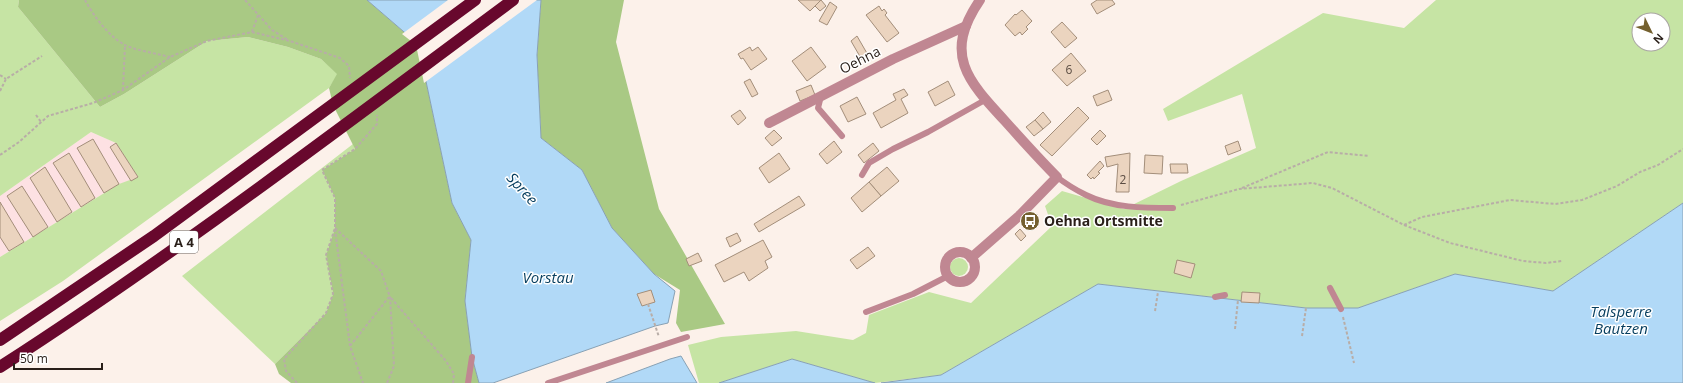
<svg xmlns="http://www.w3.org/2000/svg" width="1683" height="383" viewBox="0 0 1683 383" font-family="'Open Sans',sans-serif">
<style>
.industrial{fill:#fde1e3}
.green{fill:#c6e4a4;fill-rule:evenodd}
.forest{fill:#a9c984}
.water{fill:#b1d9f7;stroke:#88a1b4}
.pier{fill:#fcf1ea}
.building{fill:#ebd4bf;stroke:#a38e7a}
.lines{fill:none;stroke-linecap:round;stroke-linejoin:round}
.path{stroke:#b8ada7;stroke-width:2;stroke-dasharray:3 2;stroke-linecap:butt}
.service{stroke:#c08792;stroke-width:6}
.minor{stroke:#c08792;stroke-width:10}
.motorway{stroke:#68082d;stroke-width:12}
.labels{text-anchor:middle;stroke-width:3;stroke-linejoin:round;paint-order:stroke}
.number-label{font-size:12px;fill:#5a4c42}
.shield{fill:#fff;stroke:#69625e;stroke-width:1}
.shield-label{font-size:13px;font-weight:bold;fill:#291f19}
.street-label{font-size:14px;fill:#291f19;stroke:#fff}
.poi-label{font-size:14px;font-weight:bold;fill:#291f19;stroke:#fff;text-anchor:start}
.water-label{font-size:15px;font-style:italic;fill:#053d5e;stroke:#fff}
</style>
<rect width="100%" height="100%" fill="#fcf1ea"/>
<!-- industrial -->
<path class="industrial" d="M91 132 116 143 138 177 131 181 119 184 0 257V196Z"/>
<!-- green -->
<g class="green">
<path d="M0 0H19L18 7 100 107 124 94 207 41 248 37 288 47 321 59 338 74 329 88 63 281 0 321V257L119 184 138 177 116 143 91 132 0 196Z"/>
<path d="M1436 0H1683V203L1553 291 1455 274 1358 308H1306L1098 284 941 375 875 383 792 359 719 383H699L688 345 721 337 796 331 853 340 866 333 869 315 929 292 971 303 1052 226 1045 206 1062 191 1124 209 1181 181 1256 148 1242 94 1168 121 1163 109 1323 13 1404 28ZM1639 20H1663V44H1639Z"/>
<path d="M353 144 355 149 322 170 335 198V228L326 255 333 294 326 313 275 364 182 276Z"/>
<circle cx="959" cy="267" r="9"/>
</g>
<!-- forest -->
<g class="forest">
<path d="M19 0H367L418 44 452 203 471 240 465 301 472 357 479 383H291L279 374 275 364 326 313 333 294 326 255 335 228V198L322 170 355 149 333 105 329 88 337 74 321 59 288 47 248 37 207 41 124 94 100 107 18 7Z"/>
<path d="M541 0H624L616 42 659 209 725 324 681 332 676 323 680 290 654 274 612 228 582 170 541 138 537 55Z"/>
</g>
<!-- water -->
<g class="water">
<path d="M367 0H541L537 55 541 138 582 170 612 228 654 274 675 291 668 323 655 326 493 383H479L472 357 465 301 471 240 452 203 418 44Z"/>
<path d="M1683 203V383H881L941 375 1098 284 1306 308H1358L1455 274 1553 291Z"/>
<path d="M681 356 697 383H606L670 359Z"/>
<path d="M792 359 875 383H719Z"/>
</g>
<!-- pier -->
<path class="pier" d="M448 0H537L424 83 416 45 402 34Z"/>
<!-- building -->
<g class="building">
<path d="M798 0H821L810 11Z"/>
<path d="M821 0 826 6 820 11 815 6Z"/>
<path d="M1097 0H1112L1115 4 1097 14 1091 4Z"/>
<path d="M830 2 837 7 827 25 819 21Z"/>
<path d="M879 6 882 11 884 9 887 13 885 15 899 33 887 42 866 15Z"/>
<path d="M1022 10 1032 21 1026 27 1028 29 1022 35 1020 32 1015 36 1005 25 1015 14 1016 15Z"/>
<path d="M1062 22 1077 38 1065 48 1051 32Z"/>
<path d="M857 36 868 55 862 60 851 41Z"/>
<path d="M750 47 752 51 758 47 767 59 751 70 743 58 741 59 738 54Z"/>
<path d="M811 47 826 67 807 81 792 61Z"/>
<path d="M1071 53 1086 71 1067 86 1052 70Z"/>
<path d="M750 79 758 94 752 97 744 82Z"/>
<path d="M948 81 955 95 935 106 928 92Z"/>
<path d="M811 85 815 95 800 101 796 91Z"/>
<path d="M904 89 908 95 901 99 908 113 881 128 873 113 896 100 893 94Z"/>
<path d="M1108 90 1112 100 1097 106 1093 96Z"/>
<path d="M857 97 866 114 848 122 840 106Z"/>
<path d="M1078 107 1089 118 1052 156 1040 145Z"/>
<path d="M740 110 746 118 738 125 731 116Z"/>
<path d="M1043 112 1051 122 1043 129 1035 120Z"/>
<path d="M1035 120 1043 129 1034 136 1026 127Z"/>
<path d="M774 130 782 138 772 146 765 138Z"/>
<path d="M1100 130 1106 136 1097 145 1091 139Z"/>
<path d="M93 139 119 184 104 193 77 148Z"/>
<path d="M834 141 842 152 827 164 819 154Z"/>
<path d="M1238 141 1241 150 1228 155 1225 146Z"/>
<path d="M116 143 138 177 131 181 110 147Z"/>
<path d="M873 143 879 151 864 163 858 155Z"/>
<path d="M69 153 95 198 81 207 53 163Z"/>
<path d="M779 153 790 169 769 183 759 168Z"/>
<path d="M1130 153 1129 192H1116L1118 164 1107 167 1105 157Z"/>
<path d="M1145 155 1163 156 1162 174 1144 173Z"/>
<path d="M1100 161 1104 166 1098 172 1100 173 1094 179 1093 177 1091 179 1087 175Z"/>
<path d="M1170 164H1187L1188 173H1171Z"/>
<path d="M45 167 72 212 57 222 30 178Z"/>
<path d="M887 167 899 181 881 196 869 182Z"/>
<path d="M869 182 881 196 862 212 851 198Z"/>
<path d="M22 186 48 227 33 237 7 196Z"/>
<path d="M799 196 805 205 759 232 754 224Z"/>
<path d="M0 202 24 242 9 251 0 237Z"/>
<path d="M1020 229 1026 236 1021 241 1015 234Z"/>
<path d="M737 233 741 241 730 247 726 238Z"/>
<path d="M763 240 772 257 765 261 768 268 749 281 744 272 724 282 715 265Z"/>
<path d="M868 247 875 256 857 269 850 260Z"/>
<path d="M698 253 702 261 689 266 686 259Z"/>
<path d="M1177 260 1195 264 1191 278 1174 273Z"/>
<path d="M651 290 655 302 642 306 637 294Z"/>
<path d="M1242 292 1260 293 1259 303 1241 302Z"/>
</g>
<g class="lines">
<!-- path -->
<g class="path">
<path d="M85 0C93 15 109 37 125 45 134 50 159 54 170 57"/>
<path d="M245 0 272 30 288 40"/>
<path d="M252 32 258 15"/>
<path d="M0 75 6 79"/>
<path d="M123 90 125 45"/>
<path d="M0 91 6 79 42 56"/>
<path d="M36 115 41 122"/>
<path d="M0 155 19 142 48 116 93 103 123 90 170 57 207 41 252 32 290 41 340 58 349 66 350 78"/>
<path d="M1242 188 1328 152 1369 156"/>
<path d="M1181 205 1239 189 1313 183 1332 188 1404 225 1450 243 1523 261 1546 263 1562 261"/>
<path d="M1404 225 1422 217 1510 200 1555 204 1582 200 1617 186 1640 172 1658 165 1683 149"/>
<path d="M335 228 381 271 390 297 394 366 387 383"/>
<path d="M335 229 350 346 363 383"/>
<path d="M391 298 446 361 454 374 453 383"/>
<path d="M648 304 659 337"/>
<path d="M1155 311 1158 292"/>
<path d="M1343 317 1354 363"/>
<path d="M1235 329 1238 300"/>
<path d="M1302 336 1306 308"/>
<path d="M350 346 389 297"/>
<path d="M297 383 286 371 284 359 326 313 333 294 326 255 335 228V198L322 170 355 149 377 124V115"/>
</g>
<!-- service -->
<g class="service">
<path d="M821 96 818 108 842 136"/>
<path d="M862 175 869 163 893 149 928 132 985 100"/>
<path d="M1057 177C1066 184 1076 190 1086 195 1112 208 1144 208 1173 208"/>
<path d="M1330 288 1341 309"/>
<path d="M1215 297 1225 295"/>
<path d="M866 312 913 294 948 276"/>
<path d="M468 383 472 357"/>
<path d="M548 383 687 337"/>
</g>
<!-- minor -->
<g class="minor">
<path d="M769 123 893 59 966 26"/>
<circle cx="960" cy="267" r="15"/>
<path d="M971 258 1019 216 1057 177C1039 159 1022 140 1005 121 967 80 943 54 980 0"/>
</g>
<!-- motorway -->
<g class="motorway">
<path d="M0 340 154 236 475 0"/>
<path d="M0 367C177 253 344 125 513 0"/>
</g>
</g>
<!-- icons -->
<defs>
<g id="bus-disc" transform="scale(1)"><circle r="9.5" fill="#74602f" stroke="#fff"/><path d="M-5-6H5V4H4V6H2V4H-2V6H-4V4H-5ZM-3.5-4V0h7V-4ZM-3.5 1.2v1.5H-2V1.2ZM2 1.2v1.5H3.5V1.2Z" fill="#fff"/></g>
</defs>
<g fill-rule="evenodd">
<use href="#bus-disc" x="1030" y="221"/>
</g>
<g class="labels">
<!-- number labels -->
<g class="number-label">
<text x="1069" y="74">6</text>
<text x="1123" y="184">2</text>
</g>
<!-- shield labels -->
<rect class="shield" x="170" y="231" width="28" height="22" rx="3"/>
<g class="shield-label">
<text x="184" y="247">A 4</text>
</g>
<!-- street labels -->
<g class="street-label">
<text transform="translate(860 60) rotate(-27)" y="5">Oehna</text>
</g>
<!-- poi labels -->
<g class="poi-label">
<text x="1044" y="226">Oehna Ortsmitte</text>
</g>
<!-- water labels -->
<g class="water-label">
<text transform="translate(522 189) rotate(48)" y="5">Spree</text>
<text x="548" y="283">Vorstau</text>
<text x="1621" y="317">Talsperre<tspan x="1621" dy="17">Bautzen</tspan></text>
</g>
</g>
<!-- north arrow -->
<g transform="translate(1651 32) rotate(133)"><circle r="19" fill="#ffffff" stroke="#a9a5a3"/>
<path d="M0-3L7 15L0 10L-7 15Z" fill="#74602f"/>
<text y="-6" font-size="11" font-weight="bold" text-anchor="middle" fill="#291f19">N</text>
</g>
<!-- scale -->
<path d="M14 363v6h88v-6" fill="none" stroke="#291f19" stroke-width="2"/>
<text x="20" y="363" font-size="12" fill="#291f19" stroke="#ffffff" stroke-width="3" paint-order="stroke">50 m</text>
</svg>
